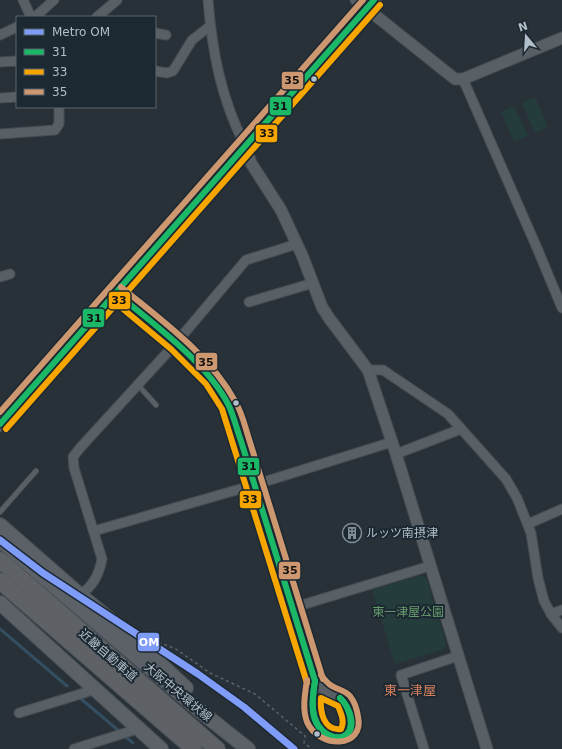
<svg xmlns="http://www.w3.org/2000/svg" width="562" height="749" viewBox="0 0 562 749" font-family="'DejaVu Sans','Noto Sans JP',sans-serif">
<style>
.green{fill:#253c3d}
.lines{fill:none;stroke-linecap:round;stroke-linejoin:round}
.stream{stroke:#344e61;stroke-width:3}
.service-casing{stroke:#474d52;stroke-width:6}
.minor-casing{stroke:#474d52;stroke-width:11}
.tertiary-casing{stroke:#474d52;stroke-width:13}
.primary-casing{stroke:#464e54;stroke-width:16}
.motorway-casing{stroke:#454d53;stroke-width:18}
.path{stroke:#5b6368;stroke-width:1.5;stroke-dasharray:3 3;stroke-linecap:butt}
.service{stroke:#585f65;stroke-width:4.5}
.minor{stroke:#585f65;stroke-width:9}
.tertiary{stroke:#585f65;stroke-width:11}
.primary{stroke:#5b6167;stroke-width:14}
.motorway{stroke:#5e6165;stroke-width:16}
.bus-1-casing{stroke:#1c2832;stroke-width:9}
.bus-2-casing{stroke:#1c2832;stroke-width:9}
.bus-3-casing{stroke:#1c2832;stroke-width:9}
.bus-1{stroke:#1ab867;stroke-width:6}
.bus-2{stroke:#f7a600;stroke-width:6}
.bus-3{stroke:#cd976f;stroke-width:6}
.metro-1-casing{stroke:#1c2832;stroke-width:10}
.metro-1{stroke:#7f9cf8;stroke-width:7}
.bus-dot{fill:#b2bec9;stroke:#1c2832;stroke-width:1.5}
.labels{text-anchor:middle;stroke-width:4;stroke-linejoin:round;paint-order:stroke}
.poi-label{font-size:12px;fill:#b2bec9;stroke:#1c2832;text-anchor:start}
.park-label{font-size:12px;fill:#689b6c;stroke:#1c2832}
.street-label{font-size:12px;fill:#b2bec9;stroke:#1c2832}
.neighbourhood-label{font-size:13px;fill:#d8815e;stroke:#1c2832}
.line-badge{stroke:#1c2832;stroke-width:1.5}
.badge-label{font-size:11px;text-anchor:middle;font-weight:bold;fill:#fff}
.pale-badge-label{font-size:11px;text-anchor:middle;font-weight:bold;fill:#111}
</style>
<rect width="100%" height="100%" fill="#283138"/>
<!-- green -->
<g class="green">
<path d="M535 97 548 127 535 133 522 103Z"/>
<path d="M514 106 528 136 514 142 501 112Z"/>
<path d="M421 575 426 577 446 644 444 649 395 664 372 590Z"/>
</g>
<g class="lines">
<!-- stream -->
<g class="stream">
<path d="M0 629 67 686"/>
<path d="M80 698 119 731"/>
<path d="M126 737 133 743"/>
</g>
<!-- service casing -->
<g class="service-casing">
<g id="service">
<path d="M138 385 156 405"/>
<path d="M0 512 36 471"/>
</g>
</g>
<!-- minor casing -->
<g class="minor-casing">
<g id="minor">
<path d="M23 0 31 17"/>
<path d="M208 0C212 50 221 100 245 145"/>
<path d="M35 17 54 0"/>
<path d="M97 17 117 0"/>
<path d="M155 33 166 35"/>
<path d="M0 35 17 27"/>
<path d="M0 62 17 61"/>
<path d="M155 71 167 73 173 71 192 40 210 26"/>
<path d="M463 79 537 248 562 308"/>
<path d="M0 98 17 97"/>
<path d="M0 134 55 130 59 124V107"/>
<path d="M0 277 10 274"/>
<path d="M249 302 313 283"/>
<path d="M368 370H383L448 414 506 479 517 498 531 533 538 578 544 601 551 614 562 628"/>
<path d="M396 454 461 429"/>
<path d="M528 524 562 509"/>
<path d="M94 531 254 485 392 442"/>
<path d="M80 595C93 586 99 575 102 559L74 468 73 457 80 448 176 343 246 260 297 244"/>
<path d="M292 608 430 566"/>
<path d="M551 614 562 610"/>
<path d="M315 681C319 685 323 690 328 693 334 696 340 696 344 701 347 705 348 711 350 716 359 746 323 742 315 720 311 710 313 691 315 681Z"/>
<path d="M19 713 87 692"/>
<path d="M74 749 131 731"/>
<path d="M424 749 401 675 458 656"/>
</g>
</g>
<!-- tertiary casing -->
<g class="tertiary-casing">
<g id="tertiary">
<path d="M356 0 455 79H463L562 38"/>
<path d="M245 145 251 163 281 210 302 255 322 307 329 318 368 370 396 454 487 749"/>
<path d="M116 293 176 343 212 379 229 406 241 441 315 681"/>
</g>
</g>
<!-- primary casing -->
<g class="primary-casing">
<g id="primary">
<path d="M0 424 374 0"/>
<path d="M0 525 80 595 137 642 186 688"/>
<path d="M0 540 200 711 248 749"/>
<path d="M0 603 161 749"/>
</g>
</g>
<!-- motorway casing -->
<g class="motorway-casing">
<g id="motorway">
<path d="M0 560 217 749"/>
<path d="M0 581 194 749"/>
</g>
</g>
<!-- path -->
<path class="path" d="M153 640 176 649 210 673 255 694 305 736 304 743 312 749"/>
<!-- service -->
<use href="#service" class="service"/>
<!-- minor -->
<use href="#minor" class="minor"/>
<!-- tertiary -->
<use href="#tertiary" class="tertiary"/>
<!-- primary -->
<use href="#primary" class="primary"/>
<!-- motorway -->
<use href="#motorway" class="motorway"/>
<!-- bus-1 casing -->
<g class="bus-1-casing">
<g id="bus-1">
<path d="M116 293C152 323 208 363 229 406 234 417 237 430 241 441L315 681"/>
<path d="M0 424 374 0"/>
<path d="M315 681C312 699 309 723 327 734 332 737 337 738 342 737"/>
<path d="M315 681C312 699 308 724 328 735 332 737 337 739 342 737"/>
<path d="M340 698C350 706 359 732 342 737"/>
<path d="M340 698C349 706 358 731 342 737"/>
</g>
</g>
<!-- bus-2 casing -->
<g class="bus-2-casing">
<g id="bus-2">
<path d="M111 299 171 349 206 384 222 409 307 683"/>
<path d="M6 429 380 5"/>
<path d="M321 698 338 706C341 713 345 722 341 729 323 731 320 711 321 698Z"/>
</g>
</g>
<!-- bus-3 casing -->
<g class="bus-3-casing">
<g id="bus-3">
<path d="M121 287C162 321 209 354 235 401 242 412 245 427 249 439L323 679"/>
<path d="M0 412 363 0"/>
<path d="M307 680C305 693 302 709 307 722 319 749 365 749 358 716 357 710 354 701 350 696 345 690 338 690 332 686 328 684 324 679 321 675"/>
</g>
</g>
<!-- bus-1 -->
<use href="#bus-1" class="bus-1"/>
<!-- bus-2 -->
<use href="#bus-2" class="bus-2"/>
<!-- bus-3 -->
<use href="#bus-3" class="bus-3"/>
<!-- metro-1 casing -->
<g class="metro-1-casing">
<path id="metro-1" d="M0 540 43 573 198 674 244 707 294 749"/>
</g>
<!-- metro-1 -->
<use href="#metro-1" class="metro-1"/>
</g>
<!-- icons -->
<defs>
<g id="building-ring" transform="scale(1)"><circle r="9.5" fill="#1c2832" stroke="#828d96" stroke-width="1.5"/><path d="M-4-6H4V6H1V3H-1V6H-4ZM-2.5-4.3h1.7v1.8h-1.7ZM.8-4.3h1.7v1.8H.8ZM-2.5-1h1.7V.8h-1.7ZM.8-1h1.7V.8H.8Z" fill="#828d96"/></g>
</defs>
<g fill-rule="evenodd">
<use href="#building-ring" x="352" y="533"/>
</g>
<!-- markers -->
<g class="bus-dot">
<circle cx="314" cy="79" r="3.5"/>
<circle cx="236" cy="403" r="3.5"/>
<circle cx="317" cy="734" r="3.5"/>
</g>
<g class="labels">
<!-- poi labels -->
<g class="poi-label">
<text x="366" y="537">ルッツ南摂津</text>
</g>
<!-- park labels -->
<g class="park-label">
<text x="408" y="616">東一津屋公園</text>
</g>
<!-- street labels -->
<g class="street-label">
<text transform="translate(108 655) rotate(41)" y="4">近畿自動車道</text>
<text transform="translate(178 692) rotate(40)" y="4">大阪中央環状線</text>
</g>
<!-- neighbourhood labels -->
<g class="neighbourhood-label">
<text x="410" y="695">東一津屋</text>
</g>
</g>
<g class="line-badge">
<rect x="281" y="71" width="23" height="19" rx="4" fill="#cd976f"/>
<rect x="269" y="96" width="23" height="20" rx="4" fill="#1ab867"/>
<rect x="255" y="124" width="23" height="19" rx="4" fill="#f7a600"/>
<rect x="108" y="291" width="23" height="19" rx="4" fill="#f7a600"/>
<rect x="82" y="308" width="23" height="20" rx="4" fill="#1ab867"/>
<rect x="195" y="352" width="23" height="19" rx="4" fill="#cd976f"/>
<rect x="237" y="457" width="23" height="19" rx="4" fill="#1ab867"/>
<rect x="239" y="490" width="23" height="19" rx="4" fill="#f7a600"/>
<rect x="278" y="561" width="23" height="19" rx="4" fill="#cd976f"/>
<rect x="137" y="632" width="23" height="20" rx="4" fill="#7f9cf8"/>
</g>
<g class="badge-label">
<text x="149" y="646">OM</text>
</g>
<g class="pale-badge-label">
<text x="292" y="84">35</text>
<text x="280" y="110">31</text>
<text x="267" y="137">33</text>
<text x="119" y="304">33</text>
<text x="94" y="322">31</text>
<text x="206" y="366">35</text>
<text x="249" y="470">31</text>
<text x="250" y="503">33</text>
<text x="290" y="574">35</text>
</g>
<!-- legend -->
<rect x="16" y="16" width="140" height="92" fill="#1c2832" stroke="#58646e"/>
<rect x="24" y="29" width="20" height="6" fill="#7f9cf8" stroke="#58646e"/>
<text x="52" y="36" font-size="12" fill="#b2bec9">Metro OM</text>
<rect x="24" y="49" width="20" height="6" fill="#1ab867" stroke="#58646e"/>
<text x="52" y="56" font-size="12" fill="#b2bec9">31</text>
<rect x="24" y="69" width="20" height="6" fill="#f7a600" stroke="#58646e"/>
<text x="52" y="76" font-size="12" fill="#b2bec9">33</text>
<rect x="24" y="89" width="20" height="6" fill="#cd976f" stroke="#58646e"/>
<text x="52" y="96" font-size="12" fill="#b2bec9">35</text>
<!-- north arrow -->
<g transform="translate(526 36) rotate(342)" stroke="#1c2832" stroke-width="3" paint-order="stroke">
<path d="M0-3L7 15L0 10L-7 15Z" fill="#b2bec9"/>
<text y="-6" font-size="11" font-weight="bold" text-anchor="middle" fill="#b2bec9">N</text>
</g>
</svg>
